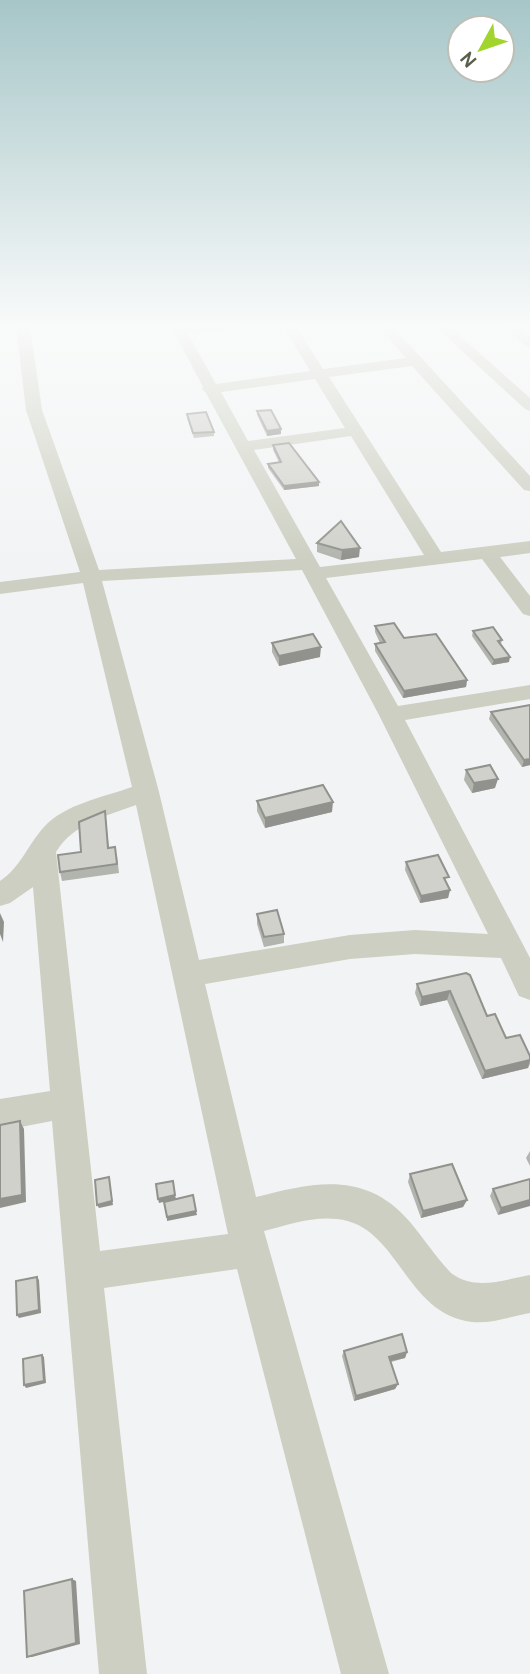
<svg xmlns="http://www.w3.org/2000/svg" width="530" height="1674" viewBox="0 0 530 1674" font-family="Cabin,sans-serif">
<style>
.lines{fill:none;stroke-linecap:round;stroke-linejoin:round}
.minor{fill:#cccfc1;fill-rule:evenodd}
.wall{fill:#b2b4ae}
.shaded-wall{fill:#91928d}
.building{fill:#cfd1ca;stroke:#91928d;stroke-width:2}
</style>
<rect width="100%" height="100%" fill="#f2f3f4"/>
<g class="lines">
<!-- minor -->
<g class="minor">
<path d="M16 326H30L42 410 99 570 296 559 206 393 202 389 203 387 171 326H240L234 330 188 334 216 384 310 371 283 326H296L323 369 406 358 378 326H392L530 476V491L524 490 412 366 329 377 441 552 530 541V553L500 557 530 596V616L523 614 482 559 326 578 398 706 530 685V699L405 720 530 958V1000L519 996 501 958 415 954 350 959 205 984 256 1197C314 1182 366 1170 410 1222 424 1239 436 1257 451 1273 475 1291 502 1280 530 1275V1313C512 1316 491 1324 472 1322 404 1314 399 1225 337 1219 313 1216 287 1225 264 1231L389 1674H341L237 1269 104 1288 147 1674H99L52 1121 0 1131V1099L50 1091 33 887 10 903 0 906V881C21 867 27 846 44 827 65 804 104 797 132 787L83 583 0 594V582L80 572 26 410ZM315 379 345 428 248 441 221 392ZM351 436 424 555 320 567 254 450ZM302 570 379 715 488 934 415 930 350 935 199 960 159 792 102 581ZM136 805 228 1234 100 1251 56 852C74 823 106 816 136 805Z"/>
<path d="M435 326H449L530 398V411L525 409Z"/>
<path d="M505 326H519L530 336V347L525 346Z"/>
</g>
</g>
<!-- wall -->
<g class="wall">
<path d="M257 411 281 434 267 436 257 415Z"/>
<path d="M187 414 214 432V436L194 438 187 418Z"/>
<path d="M273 445 319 482V486L284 490 268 468V464L279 462 273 450Z"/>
<path d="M341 521 359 557 341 560 317 552V543Z"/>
<path d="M375 626 404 638 467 680 466 687 403 698 375 651V644L380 643 375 632Z"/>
<path d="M473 631 502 640 501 644 509 662 492 665 472 636Z"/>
<path d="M272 643 320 657 279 666 272 652Z"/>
<path d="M530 705V765L522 767 489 719 491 712Z"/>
<path d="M466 770 495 788 472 793 464 780Z"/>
<path d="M257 801 332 812 265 828 257 811Z"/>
<path d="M106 820 109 848 117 856 119 873 62 881 60 872 81 852Z"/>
<path d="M406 862 447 884 450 890 448 898 420 903 405 870Z"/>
<path d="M257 914 284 934V943L264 947 257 924Z"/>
<path d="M466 973 487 1016 506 1038 530 1056V1064L528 1068 482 1079 447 1000 420 1006 415 993 417 984Z"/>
<path d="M530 1151V1166L526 1158Z"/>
<path d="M410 1174 467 1200 463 1207 421 1218 408 1182Z"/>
<path d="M530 1179 498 1215 490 1196 493 1189Z"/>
<path d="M344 1351 407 1352 405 1358 391 1362 398 1384 395 1389 354 1401 342 1356Z"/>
</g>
<!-- shaded-wall -->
<g class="shaded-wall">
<path d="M281 429V434L267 436V431Z"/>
<path d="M319 482V486L284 490V486Z"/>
<path d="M360 548 359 557 341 560 342 550Z"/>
<path d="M321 647 320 657 279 666V656Z"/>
<path d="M510 657 509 662 492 665 494 660Z"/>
<path d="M467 680 466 687 403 698 404 691Z"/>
<path d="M530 759V765L522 767 524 760Z"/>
<path d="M498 779 495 788 472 793 474 783Z"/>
<path d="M333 802 332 812 265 828V818Z"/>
<path d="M450 890 448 898 420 903 421 896Z"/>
<path d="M0 913 4 922 3 942 0 934Z"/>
<path d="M450 991 447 1000 420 1006 422 997Z"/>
<path d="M530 1060 528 1068 482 1079 485 1071Z"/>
<path d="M20 1121 24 1129 26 1202 0 1208V1199Z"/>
<path d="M109 1177 113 1205 99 1208 97 1205Z"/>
<path d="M175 1195 176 1199 159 1203 158 1199Z"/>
<path d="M467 1200 463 1207 421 1218 423 1211Z"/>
<path d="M530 1200V1206L498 1215 501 1208Z"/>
<path d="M196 1211 197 1215 167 1221V1217Z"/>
<path d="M37 1277 39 1280 41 1313 19 1318 17 1315Z"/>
<path d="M407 1352 405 1358 387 1362 389 1357Z"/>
<path d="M42 1355 44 1357 46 1383 26 1388 24 1385Z"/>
<path d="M398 1384 395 1389 354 1401 356 1396Z"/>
<path d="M72 1579 76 1581 80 1644 32 1657H27Z"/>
</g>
<!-- building -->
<g class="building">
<path d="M271 410 281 429 267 431 257 411Z"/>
<path d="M206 412 214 432 193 433 187 414Z"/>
<path d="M289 443 319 482 284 486 268 464 281 462 273 445Z"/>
<path d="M341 521 360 548 342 550 317 543Z"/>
<path d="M394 623 404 638 436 634 467 680 404 691 375 644 385 642 375 626Z"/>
<path d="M493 627 502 640 498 641 510 657 494 660 473 631Z"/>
<path d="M313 634 321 647 279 656 272 643Z"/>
<path d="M530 705V759L524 760 491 712Z"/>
<path d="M490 765 498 779 474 783 466 770Z"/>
<path d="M323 785 333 802 265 818 257 801Z"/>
<path d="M105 811 108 848 115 847 117 864 60 872 58 855 81 852 79 822Z"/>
<path d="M438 855 449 877 444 878 450 890 421 896 406 862Z"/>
<path d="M277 910 284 934 264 937 257 914Z"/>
<path d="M466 973 470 975 487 1016 495 1014 506 1038 520 1035 530 1056V1060L485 1071 450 991 422 997 417 984Z"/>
<path d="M20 1121 22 1195 0 1199V1125Z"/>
<path d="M452 1164 467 1200 423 1211 410 1174Z"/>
<path d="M109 1177 112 1201 97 1205 95 1180Z"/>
<path d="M530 1179V1200L501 1208 493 1189Z"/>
<path d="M173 1181 175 1195 158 1199 156 1184Z"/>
<path d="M193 1195 196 1211 167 1217 164 1202Z"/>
<path d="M37 1277 39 1310 17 1315 16 1281Z"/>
<path d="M402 1334 407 1352 389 1357 398 1384 356 1396 344 1351Z"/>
<path d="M42 1355 44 1381 24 1385 23 1359Z"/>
<path d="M72 1579 76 1643 27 1657 24 1591Z"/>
</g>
<!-- sky -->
<linearGradient id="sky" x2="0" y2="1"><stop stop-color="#a7c6c8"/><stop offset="0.58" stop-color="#f9fafa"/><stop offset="1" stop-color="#f9fafa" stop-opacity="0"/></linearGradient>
<rect width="530" height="561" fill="url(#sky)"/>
<!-- north arrow -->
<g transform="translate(481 49) rotate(230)"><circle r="33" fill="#ffffff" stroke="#bdbfb7" stroke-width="2"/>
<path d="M0-5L12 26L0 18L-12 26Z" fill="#a1d42c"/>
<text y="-10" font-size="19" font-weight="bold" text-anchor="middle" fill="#5a5e4b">N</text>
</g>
</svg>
